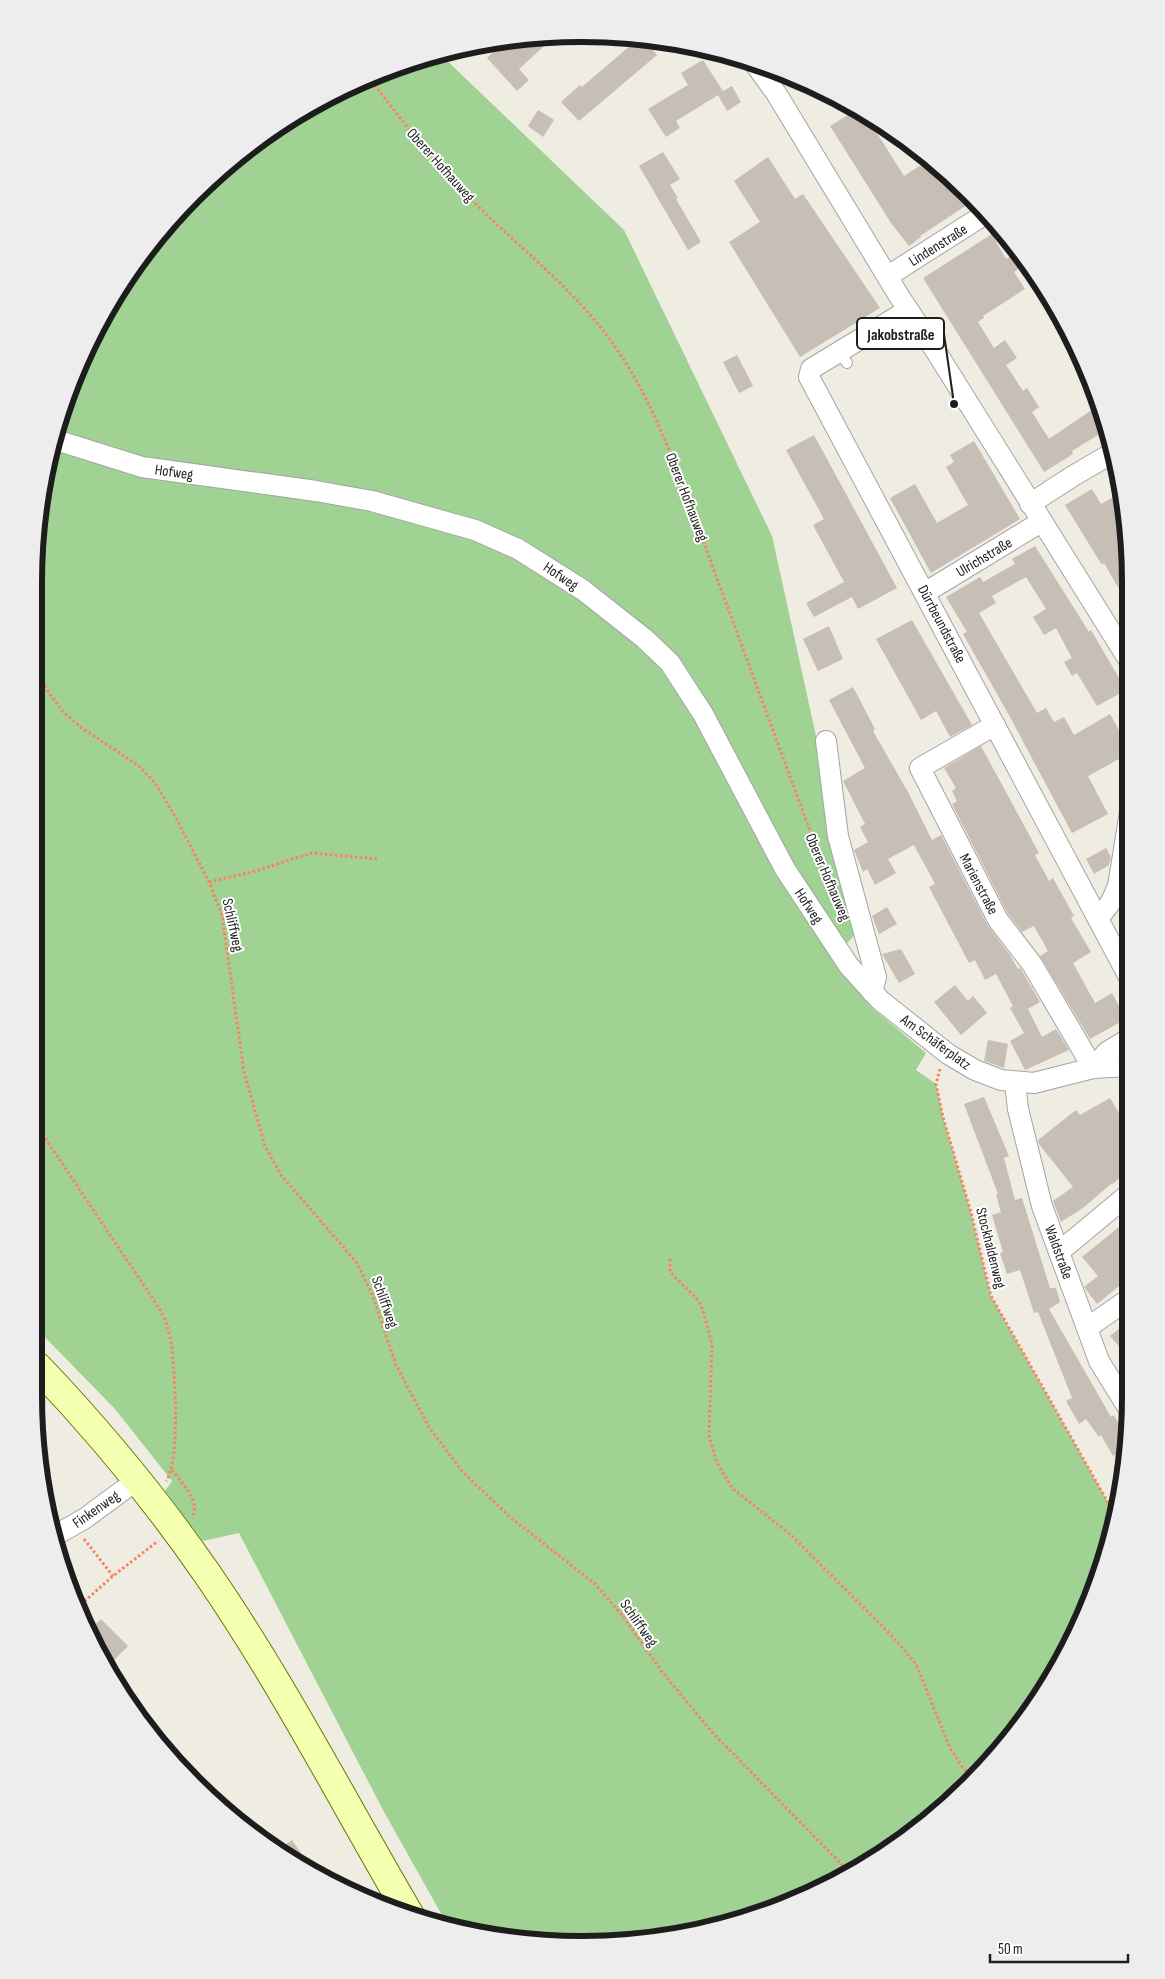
<svg xmlns="http://www.w3.org/2000/svg" width="1165" height="1979" viewBox="0 0 1165 1979" font-family="'Sofia Sans Condensed',sans-serif">
<style>
.forest{fill:#a0d293}
.building{fill:#c7beb5}
.lines{fill:none;stroke-linecap:round;stroke-linejoin:round}
.lane-casing{stroke:#a4a4a4;stroke-width:12}
.street-casing{stroke:#a4a4a4;stroke-width:22}
.secondary-casing{stroke:#627800;stroke-width:30}
.path{stroke:#ff7f63;stroke-width:3;stroke-dasharray:2.5 2.5;stroke-linecap:butt}
.lane{stroke:#fff;stroke-width:10}
.street{stroke:#fff;stroke-width:20}
.secondary{stroke:#f5ffb0;stroke-width:28}
.labels{text-anchor:middle;stroke-width:4;stroke-linejoin:round;paint-order:stroke}
.street-label{font-size:15px;fill:#1d1d1d;stroke:#fff}
.rim{fill:none;stroke:#1d1d1d;stroke-width:6}
.leader{fill:none;stroke:#1d1d1d;stroke-width:2}
.callout-dot{fill:#1d1d1d;stroke:#fff;stroke-width:2}
.callout{fill:#fff;stroke:#1d1d1d;stroke-width:2}
.callout-label{font-size:16px;text-anchor:middle;font-weight:bold;fill:#1d1d1d}
</style>
<rect width="100%" height="100%" fill="#efece2"/>
<!-- forest -->
<path class="forest" d="M441 55 624 230 772 536 859 931 831 959 871 1007 926 1053 916 1070 936 1084 943 1117 970 1209 991 1296 1114 1513 1102 1573 1039 1702 971 1784 916 1832 825 1889 759 1916 654 1941 582 1945 511 1941 448 1926 383 1810 239 1533 203 1541 165 1491 172 1481 115 1409 38 1330 37 1138 45 1131 37 1119 35 546 63 406 126 277 195 194 278 126 373 75Z"/>
<!-- building -->
<g class="building">
<path d="M554 37 519 69 529 80 517 91 487 58 505 41Z"/>
<path d="M638 39 663 42 653 50 657 55 579 121 561 102 580 85 582 87Z"/>
<path d="M703 60 723 91 732 86 741 102 727 111 718 95 676 121 680 128 666 137 648 109 688 85 681 73Z"/>
<path d="M538 110 554 120 543 137 528 126Z"/>
<path d="M856 110 880 122 873 127 904 176 927 161 973 201 920 236 921 237 909 246 891 223 830 126Z"/>
<path d="M663 152 680 179 670 185 678 198 676 199 701 242 688 250 639 166Z"/>
<path d="M768 157 795 199 803 194 880 308 800 357 729 242 760 222 734 181Z"/>
<path d="M992 234 1006 259 1017 252 1026 264 1014 272 1025 289 983 316 984 318 978 322 994 348 1005 340 1017 358 1006 365 1023 391 1027 388 1039 407 1032 412 1049 439 1093 409 1106 430 1072 451 1073 454 1044 472 923 278Z"/>
<path d="M737 355 753 386 739 393 723 362Z"/>
<path d="M814 435 897 588 858 609 852 597 814 617 806 603 844 582 813 525 824 519 786 450Z"/>
<path d="M974 441 1020 519 931 573 890 498 915 484 937 523 968 505 946 467 954 462 950 455Z"/>
<path d="M1092 489 1101 504 1121 493 1130 546V608L1104 563 1102 565 1065 505Z"/>
<path d="M1035 546 1089 632 1091 630 1126 690 1097 706 1077 673 1072 676 1064 662 1072 658 1056 628 1044 635 1033 617 1046 609 1026 577 992 596 996 603 979 613 1037 713 1046 708 1054 722 1064 717 1074 735 1110 714 1130 750V753L1088 776 1108 814 1072 833 1010 717 963 634 967 632 946 597 980 577 983 582 1015 564 1012 559Z"/>
<path d="M912 620 972 725 950 737 936 711 921 720 876 639Z"/>
<path d="M829 626 843 659 818 671 803 639Z"/>
<path d="M853 687 875 729 873 731 908 792 932 840 941 835 988 926 1010 955 1018 969 1020 968 1022 971 1040 1002 1028 1009 1042 1037 1056 1029 1069 1050 1025 1070 1010 1041 1024 1033 1010 1008 1013 1006 996 974 985 980 975 960 969 963 929 887 935 884 914 845 888 859 896 873 875 885 867 869 863 872 854 850 868 842 860 827 865 824 843 781 865 768 829 700Z"/>
<path d="M981 746 1039 853 1035 855 1049 881 1053 878 1074 916 1071 918 1091 952 1073 963 1095 1003 1112 993 1126 1019 1090 1039 1040 956 1048 951 1034 926 1022 932 1008 914 952 804 957 801 952 791 956 788 944 768Z"/>
<path d="M1106 848 1111 857 1109 865 1094 874 1086 859Z"/>
<path d="M887 907 897 924 879 934 872 916Z"/>
<path d="M901 949 915 974 899 983 882 954Z"/>
<path d="M955 985 968 1001 973 996 987 1013 961 1035 934 1002Z"/>
<path d="M988 1040 1008 1044 1004 1068 984 1061Z"/>
<path d="M984 1097 1009 1156 1004 1158 1015 1200 1022 1198 1050 1288H1056L1060 1302 1049 1309 1111 1417 1114 1415 1128 1441 1127 1448 1113 1456 1101 1435 1099 1437 1086 1419 1079 1424 1066 1401 1072 1398 1038 1312 1034 1313 1020 1270 1007 1274 1000 1253 1003 1252 992 1215 1001 1212 996 1195 998 1194 964 1104Z"/>
<path d="M1110 1098 1130 1131V1168L1113 1184 1112 1183 1083 1208 1061 1222 1053 1201 1073 1187 1039 1144 1038 1140 1076 1110 1080 1115Z"/>
<path d="M1130 1218V1277L1097 1304 1084 1287 1098 1276 1082 1257Z"/>
<path d="M1130 1320V1359L1110 1336Z"/>
<path d="M101 1619 128 1646 114 1660 112 1658 106 1664 87 1632Z"/>
<path d="M292 1840 314 1872 278 1850Z"/>
</g>
<g class="lines">
<!-- lane casing -->
<g class="lane-casing">
<path id="lane" d="M840 352 847 363"/>
</g>
<!-- street casing -->
<g class="street-casing">
<g id="street">
<path d="M755 64 776 93 899 296 937 353 1130 662"/>
<path d="M888 276 987 213"/>
<path d="M908 310 811 369 809 377 1130 979"/>
<path d="M56 440 142 467 316 491 372 501 475 530 518 549 583 590 645 639 670 663 703 714 785 869 849 966 880 1000 948 1054 975 1070 1001 1080 1034 1083 1093 1068 1130 1066"/>
<path d="M1030 504 1073 476 1114 452"/>
<path d="M926 592 1041 522"/>
<path d="M995 725 920 768 998 920 1032 964 1093 1068"/>
<path d="M826 741 838 836 876 977 872 992"/>
<path d="M1098 919 1111 902 1118 886 1130 812"/>
<path d="M1093 1068 1107 1052 1130 1038"/>
<path d="M1015 1083 1018 1109 1042 1206 1099 1361 1130 1411"/>
<path d="M1059 1252 1130 1193"/>
<path d="M1087 1328 1130 1298"/>
<path d="M54 1536 84 1519 137 1480"/>
</g>
</g>
<!-- secondary casing -->
<g class="secondary-casing">
<path id="secondary" d="M38 1367C100 1432 157 1501 208 1575 283 1684 344 1803 411 1917"/>
</g>
<!-- path -->
<g class="path">
<path d="M369 77C405 126 444 173 487 215 532 258 581 297 616 348 642 385 659 425 676 467L830 885"/>
<path d="M35 668 49 693 63 712 82 728 139 766 156 784 176 818 209 882 222 915 244 1072 265 1146 281 1175 357 1263 372 1294 396 1365 430 1429 462 1471 510 1517 595 1584 622 1615 663 1673 711 1731 850 1873"/>
<path d="M209 882 252 872 312 853 377 859"/>
<path d="M940 1069 936 1084 943 1117 970 1209 991 1296 1114 1513"/>
<path d="M37 1126 159 1308C164 1317 168 1326 170 1337 175 1363 181 1462 166 1481"/>
<path d="M670 1259V1272L698 1300 703 1310 712 1344 709 1436 717 1463 732 1488 791 1535 894 1638 916 1664 950 1748 963 1768 975 1779"/>
<path d="M172 1470C180 1481 200 1501 193 1515"/>
<path d="M84 1539 113 1576"/>
<path d="M77 1608 113 1576 158 1541"/>
</g>
<!-- lane -->
<use href="#lane" class="lane"/>
<!-- street -->
<use href="#street" class="street"/>
<!-- secondary -->
<use href="#secondary" class="secondary"/>
</g>
<g class="labels">
<!-- street labels -->
<g class="street-label">
<text transform="translate(441 165) rotate(48)" y="5">Oberer Hofhauweg</text>
<text transform="translate(938 245) rotate(-32)" y="5">Lindenstraße</text>
<text transform="translate(174 472) rotate(8)" y="5">Hofweg</text>
<text transform="translate(687 497) rotate(69)" y="5">Oberer Hofhauweg</text>
<text transform="translate(984 557) rotate(-31)" y="5">Ulrichstraße</text>
<text transform="translate(561 576) rotate(34)" y="5">Hofweg</text>
<text transform="translate(942 624) rotate(62)" y="5">Dürrbeundstraße</text>
<text transform="translate(828 877) rotate(67)" y="5">Oberer Hofhauweg</text>
<text transform="translate(979 884) rotate(62)" y="5">Marienstraße</text>
<text transform="translate(809 906) rotate(57)" y="5">Hofweg</text>
<text transform="translate(233 925) rotate(78)" y="5">Schliffweg</text>
<text transform="translate(936 1042) rotate(36)" y="5">Am Schäferplatz</text>
<text transform="translate(991 1248) rotate(76)" y="5">Stockhaldenweg</text>
<text transform="translate(1059 1252) rotate(70)" y="5">Waldstraße</text>
<text transform="translate(385 1302) rotate(71)" y="5">Schliffweg</text>
<text transform="translate(96 1509) rotate(-35)" y="5">Finkenweg</text>
<text transform="translate(639 1623) rotate(55)" y="5">Schliffweg</text>
</g>
</g>
<!-- crop -->
<path d="M0 0H1165V1979H0ZM582 42H582A540 540 0 0 1 1122 582V1396A540 540 0 0 1 582 1936H582A540 540 0 0 1 42 1396V582A540 540 0 0 1 582 42Z" fill="#ededed" fill-rule="evenodd"/>
<path class="rim" d="M582 42H582A540 540 0 0 1 1122 582V1396A540 540 0 0 1 582 1936H582A540 540 0 0 1 42 1396V582A540 540 0 0 1 582 42Z"/>
<!-- callouts -->
<path class="leader" d="M954 404L944 334"/>
<circle class="callout-dot" cx="954" cy="404" r="5"/>
<rect class="callout" x="857" y="318" width="87" height="31" rx="5"/>
<g class="callout-label">
<text x="901" y="340">Jakobstraße</text>
</g>
<!-- scale -->
<path d="M990 1954v8h138v-8" fill="none" stroke="#1d1d1d" stroke-width="2.5"/>
<text x="998" y="1954" font-size="15" fill="#1d1d1d" stroke="#ffffff" stroke-width="4" paint-order="stroke">50 m</text>
</svg>
